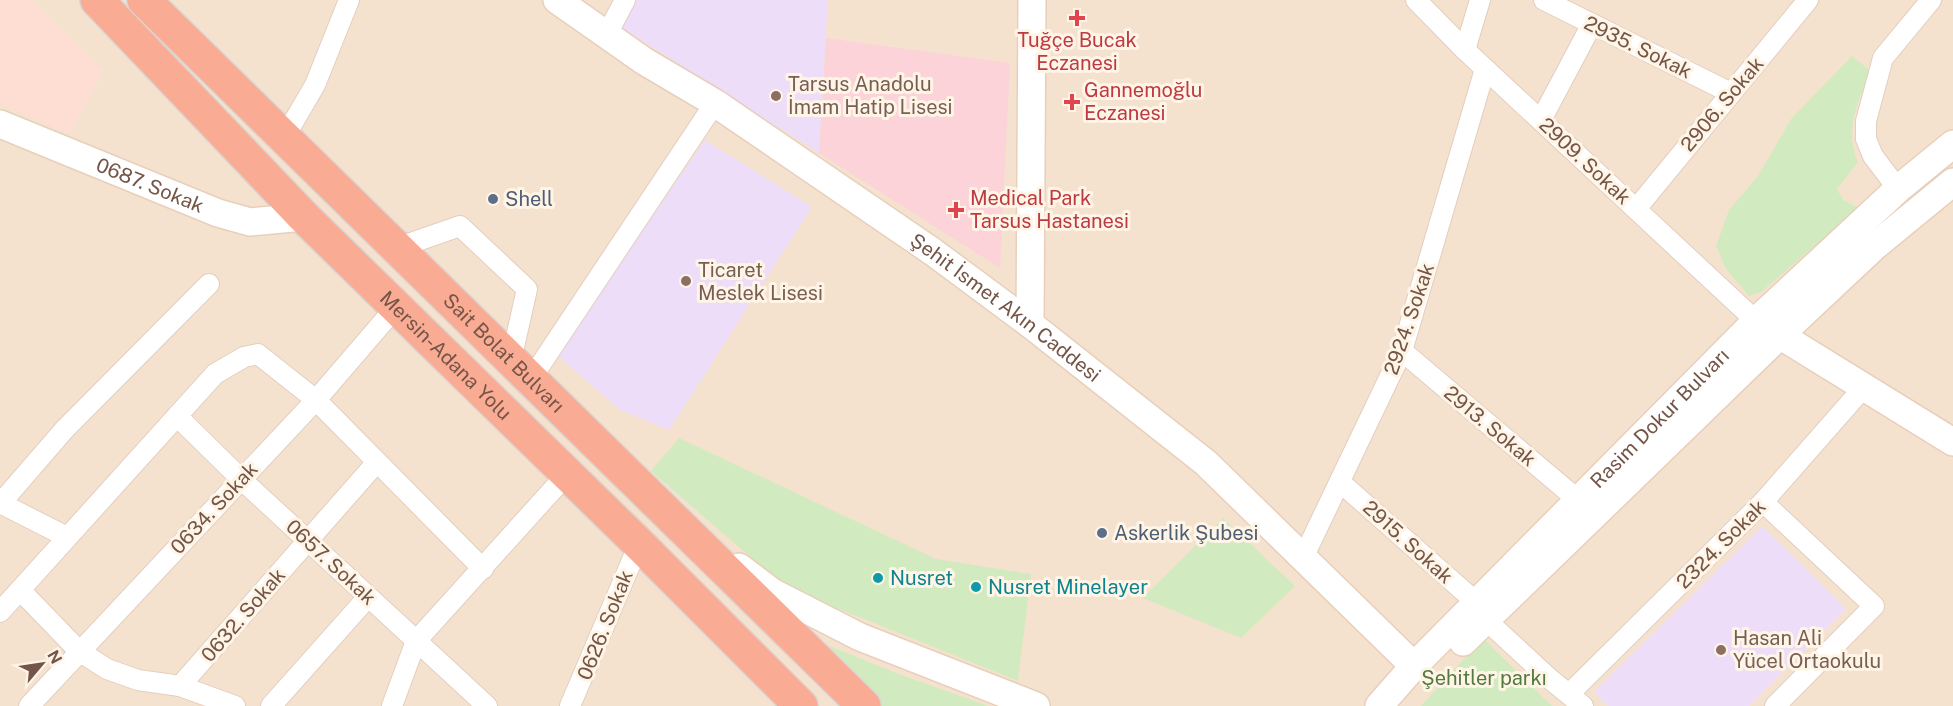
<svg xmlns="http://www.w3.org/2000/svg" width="1953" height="706" viewBox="0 0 1953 706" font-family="'Public Sans',sans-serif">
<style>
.residential{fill:#f5e2ce}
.commercial{fill:#feded3}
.education{fill:#eeddf9}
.medical{fill:#fbd3d9}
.green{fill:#d2eabf}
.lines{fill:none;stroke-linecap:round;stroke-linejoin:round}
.street-casing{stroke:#e3cebf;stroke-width:22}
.secondary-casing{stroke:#e8cfbc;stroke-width:30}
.highway-casing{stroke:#dbd3cf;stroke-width:36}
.street{stroke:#fff;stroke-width:20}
.secondary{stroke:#fff;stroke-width:27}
.highway{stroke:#faab94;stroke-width:33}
.health-dot{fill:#e0444e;stroke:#fff5e7;stroke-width:2}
.education-dot{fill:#8d6e63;stroke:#fff5e7;stroke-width:2}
.service-dot{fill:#5c6f8a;stroke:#fff5e7;stroke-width:2}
.culture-dot{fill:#0f9aa8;stroke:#fff5e7;stroke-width:2}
.labels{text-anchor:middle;stroke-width:6;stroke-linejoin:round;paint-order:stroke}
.health-label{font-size:20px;fill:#be3a42;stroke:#fff5e7;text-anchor:start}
.street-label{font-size:20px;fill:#745547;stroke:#fff5e7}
.education-label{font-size:20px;fill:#785e54;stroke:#fff5e7;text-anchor:start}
.service-label{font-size:20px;fill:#4e5e75;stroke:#fff5e7;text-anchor:start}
.culture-label{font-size:20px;fill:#0d838f;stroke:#fff5e7;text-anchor:start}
.park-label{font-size:20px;fill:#537a3f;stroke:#fff5e7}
</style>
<rect width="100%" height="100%" fill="#fdf1e0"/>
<!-- residential -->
<rect class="residential" x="0" y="0" width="1953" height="706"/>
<!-- commercial -->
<path class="commercial" d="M0 0H30L103 71 70 134 0 103Z"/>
<!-- education -->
<g class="education">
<path d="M637 0H828L819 153 622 28Z"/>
<path d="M705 140 812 207 669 430 620 410 557 355Z"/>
<path d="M1762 526 1846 609 1749 706H1608L1594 692Z"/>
</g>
<!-- medical -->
<path class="medical" d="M826 38 1010 63 1000 268 819 153Z"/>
<!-- green -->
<g class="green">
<path d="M1852 56 1873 73C1857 97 1844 133 1858 162L1837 189 1843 200 1859 208 1761 292 1749 296 1726 269 1716 246 1729 210 1758 176 1791 119Z"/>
<path d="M679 438 936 559 1031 574 1018 681 792 590 762 567 651 471Z"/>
<path d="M1223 518 1295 586 1241 638 1143 598Z"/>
<path d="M805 636 899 674 988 706H876Z"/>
<path d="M1483 638 1552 706H1421Z"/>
</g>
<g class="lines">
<!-- street casing -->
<g class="street-casing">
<g id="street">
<path d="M1416 0 1465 50 1756 321"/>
<path d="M1544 0 1731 93"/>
<path d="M606 36 625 0"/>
<path d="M1465 50 1480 0"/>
<path d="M1541 120 1592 24"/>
<path d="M284 138 315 85 349 0"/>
<path d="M1898 189 1873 156 1866 139V121L1883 58 1931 0"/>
<path d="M1636 209 1808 0"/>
<path d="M397 248 460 226 527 289 511 360"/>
<path d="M1402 351 1578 500"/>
<path d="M531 379 715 103"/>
<path d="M177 416 241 479 487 706"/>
<path d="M1340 482 1477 603"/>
<path d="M1763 502 1874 606 1775 706"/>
<path d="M0 503 67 537"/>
<path d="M1 503 64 430 209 284"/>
<path d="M1303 558 1402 351 1485 69"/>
<path d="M20 590 79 651 107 669 138 680 180 686 235 706"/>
<path d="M0 612 215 374 244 357 258 354 316 400 483 569"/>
<path d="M1486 620 1550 679 1583 706"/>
<path d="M180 686 377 462"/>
<path d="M1569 694 1763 502 1864 387"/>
<path d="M29 706 316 400 396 307"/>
<path d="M271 706 368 597"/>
<path d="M392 706 416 641 567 474"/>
<path d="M570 706 639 544"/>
</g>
</g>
<!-- secondary casing -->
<g class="secondary-casing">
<g id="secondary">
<path id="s1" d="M557 0 644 61 715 103 933 252 1030 324 1206 463 1414 666"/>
<path id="s2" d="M0 124 218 213 250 222 304 217"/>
<path d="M1030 324 1032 0"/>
<path d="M1765 326 1953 442"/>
<path d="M739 567 772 592 860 637 1036 706"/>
<path d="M1463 642 1780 335 1875 246 1953 182"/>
<path id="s3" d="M1379 706 1414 666 1756 321 1898 189 1953 144"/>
</g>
</g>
<!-- highway casing -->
<g class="highway-casing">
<g id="highway">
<path id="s4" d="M97 0 304 217 639 544 801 706"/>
<path id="s5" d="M144 0 864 706"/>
</g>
</g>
<!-- street -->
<use href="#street" class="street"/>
<!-- secondary -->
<use href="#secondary" class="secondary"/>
<!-- highway -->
<use href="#highway" class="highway"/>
</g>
<!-- markers -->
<g class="health-dot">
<path d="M1074 9h6v6h6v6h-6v6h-6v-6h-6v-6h6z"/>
<path d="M1069 93h6v6h6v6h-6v6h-6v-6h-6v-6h6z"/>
<path d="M953 201h6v6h6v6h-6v6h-6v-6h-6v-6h6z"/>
</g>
<g class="education-dot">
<circle cx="776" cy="96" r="6"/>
<circle cx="686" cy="281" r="6"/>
<circle cx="1721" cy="650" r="6"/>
</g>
<g class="service-dot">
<circle cx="493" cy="199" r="6"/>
<circle cx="1102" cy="533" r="6"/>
</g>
<g class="culture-dot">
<circle cx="878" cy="578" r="6"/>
<circle cx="976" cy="587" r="6"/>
</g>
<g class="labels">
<!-- health labels -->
<g class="health-label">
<text x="1077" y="47" text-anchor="middle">Tuğçe Bucak<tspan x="1077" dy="23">Eczanesi</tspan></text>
<text x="1084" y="97">Gannemoğlu<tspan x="1084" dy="23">Eczanesi</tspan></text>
<text x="970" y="205">Medical Park<tspan x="970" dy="23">Tarsus Hastanesi</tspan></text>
</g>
<!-- street labels -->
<g class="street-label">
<text transform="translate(1638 47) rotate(26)" y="7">2935. Sokak</text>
<text transform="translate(1722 104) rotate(-50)" y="7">2906. Sokak</text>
<text transform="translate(1585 161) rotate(43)" y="7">2909. Sokak</text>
<text dy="7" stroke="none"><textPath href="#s2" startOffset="162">0687. Sokak</textPath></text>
<text dy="7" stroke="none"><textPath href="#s1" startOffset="544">Şehit İsmet Akın Caddesi</textPath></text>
<text transform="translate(1409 319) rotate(-71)" y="7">2924. Sokak</text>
<text dy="7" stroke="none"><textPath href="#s5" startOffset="504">Sait Bolat Bulvarı</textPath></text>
<text dy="7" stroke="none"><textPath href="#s4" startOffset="498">Mersin-Adana Yolu</textPath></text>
<text dy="7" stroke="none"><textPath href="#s3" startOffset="402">Rasim Dokur Bulvarı</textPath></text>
<text transform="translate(1490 426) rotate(40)" y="7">2913. Sokak</text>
<text transform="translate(214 508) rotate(-47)" y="7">0634. Sokak</text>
<text transform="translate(1408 542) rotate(42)" y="7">2915. Sokak</text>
<text transform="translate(1721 544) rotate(-45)" y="7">2324. Sokak</text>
<text transform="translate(331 562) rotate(43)" y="7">0657. Sokak</text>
<text transform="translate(243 615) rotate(-49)" y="7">0632. Sokak</text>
<text transform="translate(605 625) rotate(-68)" y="7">0626. Sokak</text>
</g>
<!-- education labels -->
<g class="education-label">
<text x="788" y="91">Tarsus Anadolu<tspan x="788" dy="23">İmam Hatip Lisesi</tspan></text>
<text x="698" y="277">Ticaret<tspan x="698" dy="23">Meslek Lisesi</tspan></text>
<text x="1733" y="645">Hasan Ali<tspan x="1733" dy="23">Yücel Ortaokulu</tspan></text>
</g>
<!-- service labels -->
<g class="service-label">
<text x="505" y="206">Shell</text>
<text x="1114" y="540">Askerlik Şubesi</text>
</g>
<!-- culture labels -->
<g class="culture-label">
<text x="890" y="585">Nusret</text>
<text x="988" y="594">Nusret Minelayer</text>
</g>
<!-- park labels -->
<g class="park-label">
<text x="1484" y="685">Şehitler parkı</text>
</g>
</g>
<!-- north arrow -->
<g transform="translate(42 664) rotate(61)" stroke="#fff5e7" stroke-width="4.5" paint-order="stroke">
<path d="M0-4.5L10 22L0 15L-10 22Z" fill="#745547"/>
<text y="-9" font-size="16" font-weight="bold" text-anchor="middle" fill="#745547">N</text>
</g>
</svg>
